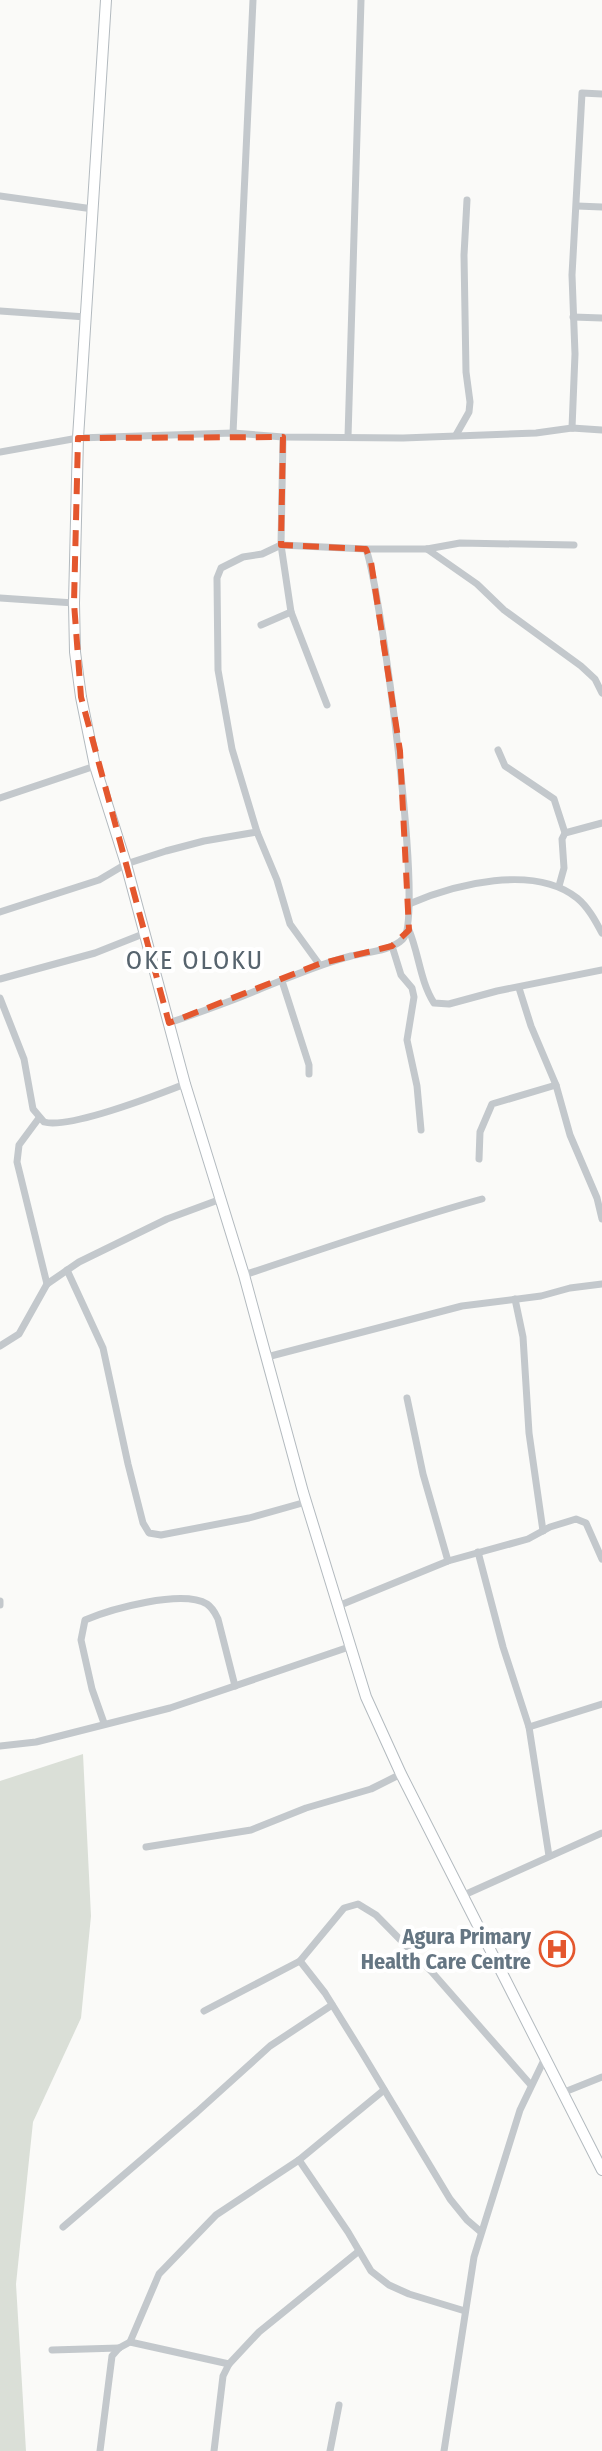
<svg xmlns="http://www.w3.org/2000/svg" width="602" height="2451" viewBox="0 0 602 2451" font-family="'Fira Sans Condensed',sans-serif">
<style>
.green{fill:#dadfd7}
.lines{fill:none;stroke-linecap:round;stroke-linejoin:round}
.secondary-casing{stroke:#b3babf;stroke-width:12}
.street{stroke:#c3c8cc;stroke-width:7}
.secondary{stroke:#fff;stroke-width:10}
.marked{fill:none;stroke:#e4572e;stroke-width:6;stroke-dasharray:16 10;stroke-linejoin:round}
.labels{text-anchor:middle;stroke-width:8;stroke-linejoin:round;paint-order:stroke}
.poi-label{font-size:22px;font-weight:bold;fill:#657683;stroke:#fff;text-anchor:end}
.quarter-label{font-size:26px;letter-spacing:2px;fill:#57646e;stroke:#fff}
</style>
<rect width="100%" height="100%" fill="#fafaf8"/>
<!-- green -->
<path class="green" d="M83 1754 91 1916 81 2018 33 2122 16 2284 26 2451H0V1781Z"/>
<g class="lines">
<!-- secondary casing -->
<g class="secondary-casing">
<path id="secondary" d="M106 0 78 438 74 603 75 652 81 697 95 766 126 864 185 1084 244 1275 303 1492 366 1697 401 1774 602 2170"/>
</g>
<!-- street -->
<g class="street">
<path d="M0 196 93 209"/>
<path d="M577 206 602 207"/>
<path d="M0 311 86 317"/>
<path d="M573 317 602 318"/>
<path d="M572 428 575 354 572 275 582 93 602 94"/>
<path d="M233 433 253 0"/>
<path d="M456 435 469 412 470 402 466 372 464 255 467 200"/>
<path d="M283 437 281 545 291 612 327 705"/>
<path d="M348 437 361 0"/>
<path d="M0 452 78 438 233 433 283 437 403 438 536 433 572 428 602 430"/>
<path d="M427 549 477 584 504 610 581 666 595 679 602 693"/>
<path d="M0 598 74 603"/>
<path d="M261 625 291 612"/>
<path d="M498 750 505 766 554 799 565 833"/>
<path d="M0 798 95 766"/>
<path d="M257 832 277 880 290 924 319 964"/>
<path d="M559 886 564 868 562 839 565 833 602 823"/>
<path d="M409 904C455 884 534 864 577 898 588 907 595 920 602 933"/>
<path d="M0 912 99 880 126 864 166 851 204 841 257 832 232 749 218 670 217 578 221 568 243 557 262 554 281 545 366 549H427L460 543 574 545"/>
<path d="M409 930C419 954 420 981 434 1003L449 1004 497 991 602 970"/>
<path d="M392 946 401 975 412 988 414 997 407 1040 417 1086 421 1130"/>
<path d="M0 979 95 953 143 934"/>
<path d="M282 981 309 1065V1074"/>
<path d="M519 988 531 1026 556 1085 570 1135 597 1198 602 1219"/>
<path d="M0 998 24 1059 33 1109 44 1122C69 1129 157 1095 185 1084"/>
<path d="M169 1023C200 1012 230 1002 260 989 291 977 319 964 351 956 367 952 391 951 403 939 425 919 381 590 366 549"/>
<path d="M39 1118 19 1145 17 1162 47 1284"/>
<path d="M479 1159 480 1132 492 1104 556 1085"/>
<path d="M67 1270 103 1348 128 1464 143 1523 149 1533 161 1535 249 1518 306 1502"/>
<path d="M244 1275C323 1249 402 1221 482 1199"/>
<path d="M515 1299 523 1337 529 1433 543 1531"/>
<path d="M0 1346 19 1334 47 1284 79 1262 167 1219 221 1199"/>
<path d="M267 1357 462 1306 541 1296 570 1288 602 1284"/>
<path d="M407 1398 423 1474 448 1561"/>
<path d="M478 1552 503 1647 529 1727 549 1856"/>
<path d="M0 1601V1605"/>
<path d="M338 1606 448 1561 528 1539 550 1527 576 1519 586 1523 602 1559"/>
<path d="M104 1723 92 1689 81 1640 85 1620C111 1609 182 1589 207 1604 213 1608 215 1613 218 1619L235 1686"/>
<path d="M529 1727 602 1704"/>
<path d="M0 1746 36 1742 170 1708 349 1647"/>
<path d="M146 1847 251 1830 306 1808 371 1789 401 1774"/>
<path d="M464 1895 602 1833"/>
<path d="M300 1961 325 1993 361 2051 450 2199 467 2220 481 2232"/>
<path d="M204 2011 300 1961 344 1908 358 1904 376 1915 431 1971 530 2084"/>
<path d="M562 2093 602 2077"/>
<path d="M299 2160 348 2232 371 2271 389 2285 409 2294 465 2311"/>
<path d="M63 2227 197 2112 270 2046 332 2005"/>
<path d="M130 2342 229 2364 259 2332 359 2251"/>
<path d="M52 2350 119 2348"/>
<path d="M100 2451 112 2356 119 2348 130 2342 159 2274 216 2215 299 2160 384 2090"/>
<path d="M214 2451 223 2376 229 2364"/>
<path d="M330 2451 339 2405"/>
<path d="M444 2451 474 2257 520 2110 544 2060"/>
</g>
<!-- secondary -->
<use href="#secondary" class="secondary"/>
</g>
<!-- marked area -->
<path class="marked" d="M283 437 281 545 366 549 371 562 400 751 409 930 392 946 319 964 169 1023 81 697 74 603 78 438Z"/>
<!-- icons -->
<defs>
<g id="hospital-ring" transform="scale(1.8)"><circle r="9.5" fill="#fff" stroke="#e4572e" stroke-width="1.5"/><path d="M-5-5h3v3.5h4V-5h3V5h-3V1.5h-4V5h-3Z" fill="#e4572e"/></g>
</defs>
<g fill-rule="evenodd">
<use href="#hospital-ring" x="557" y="1949"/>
</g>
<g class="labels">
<!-- poi labels -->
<g class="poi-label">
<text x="531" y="1944">Agura Primary<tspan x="531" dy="25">Health Care Centre</tspan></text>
</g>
<!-- quarter labels -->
<g class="quarter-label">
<text x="195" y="969">OKE OLOKU</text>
</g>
</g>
</svg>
